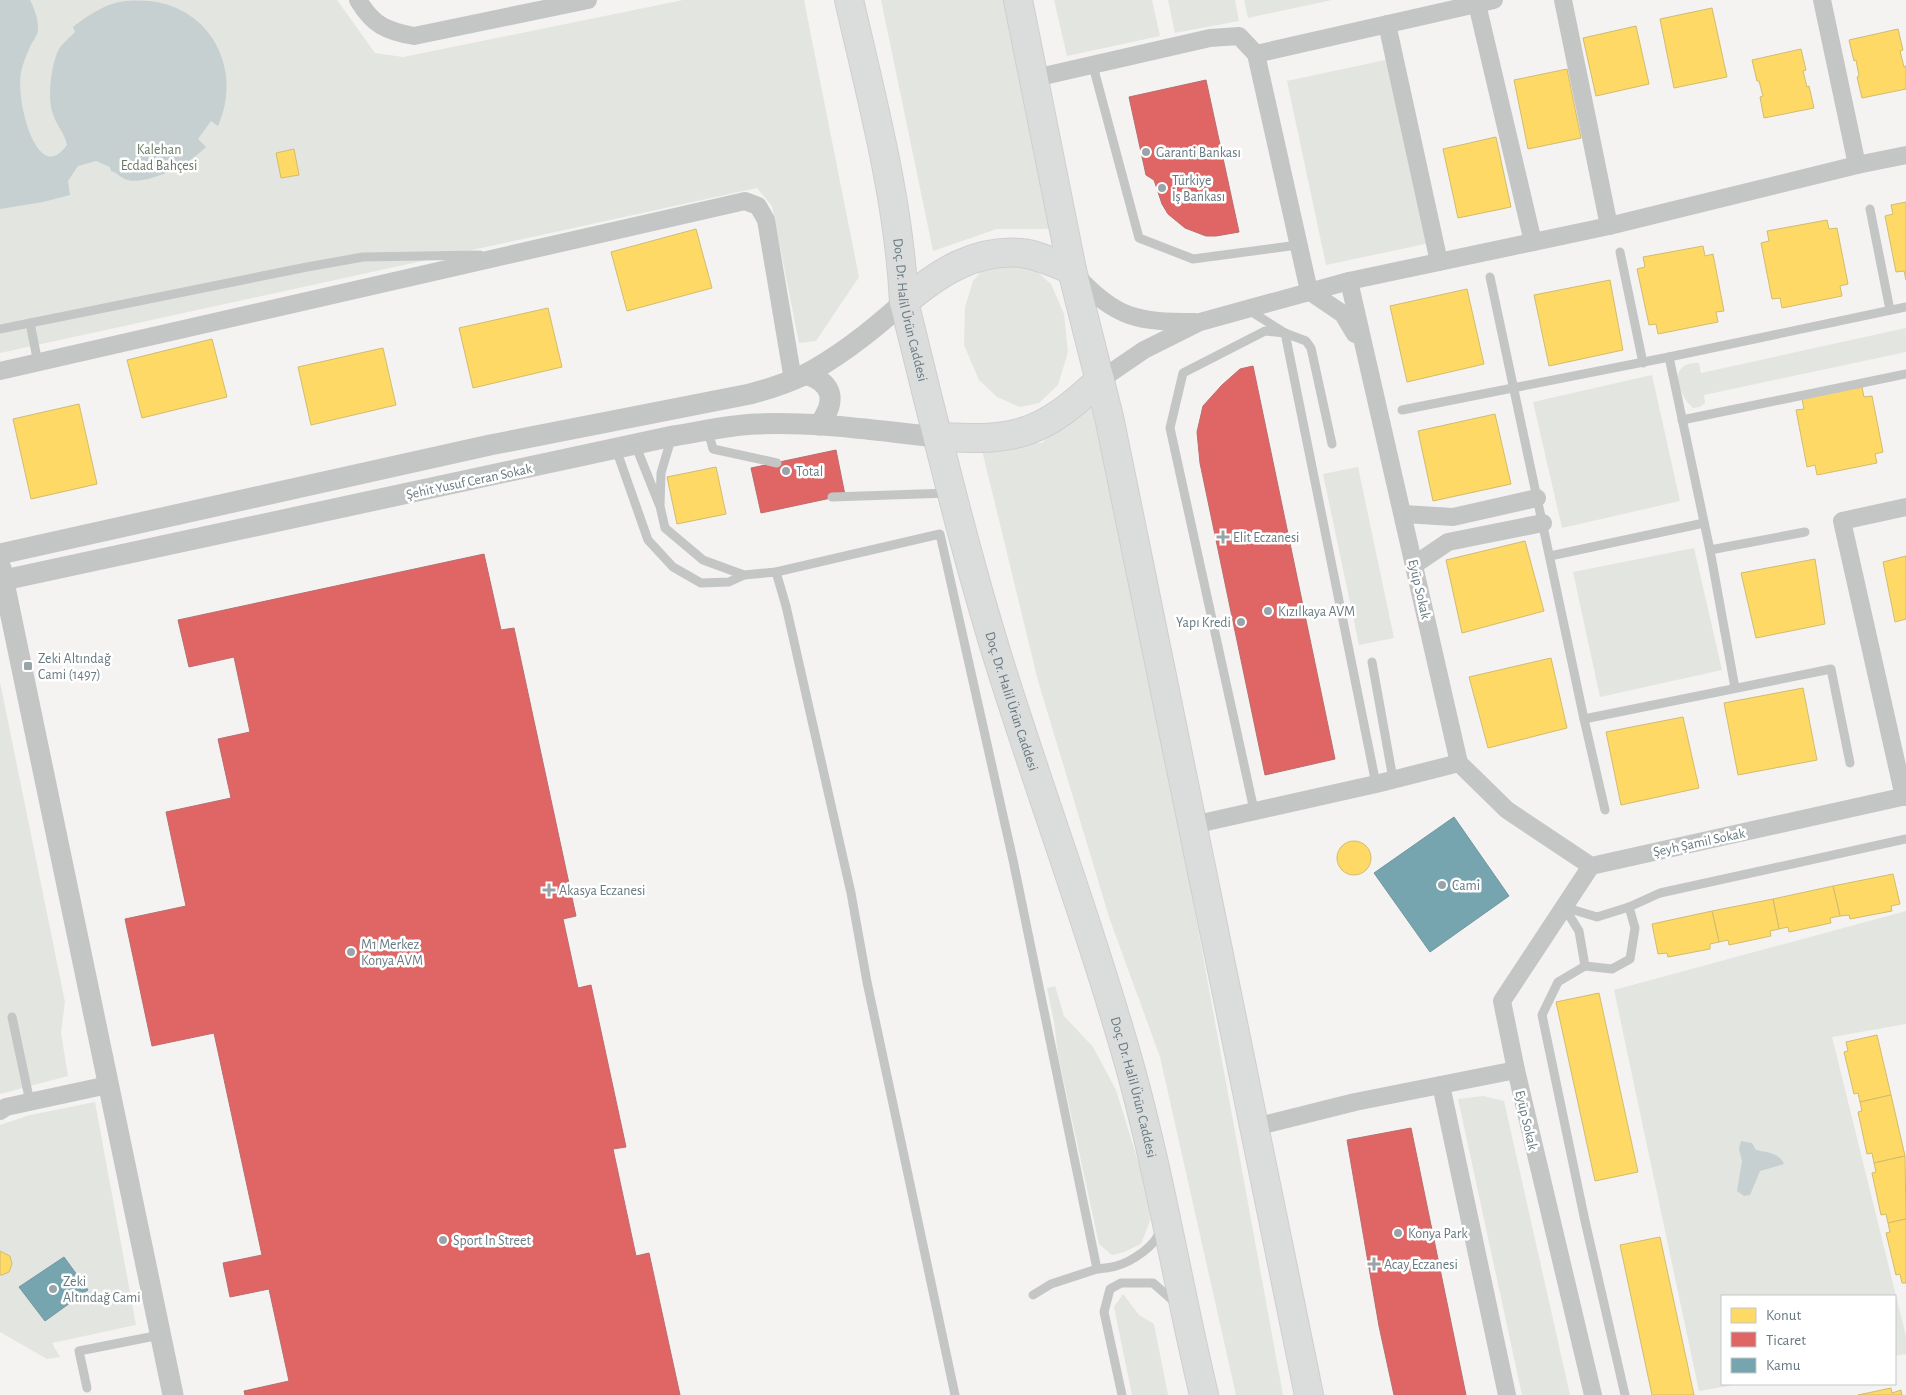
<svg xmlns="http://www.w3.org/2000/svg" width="1906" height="1395" viewBox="0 0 1906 1395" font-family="'Alegreya Sans',sans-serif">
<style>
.green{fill:#e3e5e0}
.water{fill:#c6d0d1}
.homes{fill:#ffd966;stroke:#d1bc6e}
.shops{fill:#e06666;stroke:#bb6c6e}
.public{fill:#76a5af;stroke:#7198a1}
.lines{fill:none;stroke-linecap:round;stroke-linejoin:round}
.primary-casing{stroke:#cfcfcf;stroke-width:30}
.service{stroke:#c4c6c6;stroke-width:9}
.minor{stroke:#c4c6c6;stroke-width:18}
.tertiary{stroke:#c4c6c6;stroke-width:21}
.primary{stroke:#dbdcdc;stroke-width:28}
.poi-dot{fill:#98a4a8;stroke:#fff;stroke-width:2}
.labels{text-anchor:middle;stroke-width:5;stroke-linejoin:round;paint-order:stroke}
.park-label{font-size:14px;fill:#6b7864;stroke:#fff}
.poi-label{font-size:14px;fill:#667980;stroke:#fff;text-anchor:start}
.street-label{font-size:14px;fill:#667980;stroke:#fff}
</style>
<rect width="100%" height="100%" fill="#f4f3f2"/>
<!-- green -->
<g class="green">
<path d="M0 0H337L375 53 403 57 683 0H804L859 277 816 341 799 343 772 206 757 188 0 353Z"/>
<path d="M881 0H1005L1054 229H997L933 251Z"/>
<path d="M1054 0H1152L1160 36 1067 56Z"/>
<path d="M1168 0H1235L1239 21 1175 33Z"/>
<path d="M1244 0H1332L1248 18Z"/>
<path d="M1390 59 1430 243 1326 265 1287 81Z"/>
<path d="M988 264 1032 267 1051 284 1064 314 1068 352 1058 385 1039 403 1020 407 997 397 979 380 964 345 965 307 973 281Z"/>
<path d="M1906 328V352L1704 395 1705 403 1700 407 1693 408C1677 394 1667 361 1699 363L1701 373Z"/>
<path d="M1652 375 1680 501 1562 528 1533 402Z"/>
<path d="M1090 399 1163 737 1283 1395H1236L1160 1057 1110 920 1038 681 980 442 1042 443Z"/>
<path d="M1358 467 1394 638 1359 645 1323 474Z"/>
<path d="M1694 548 1722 670 1600 697 1573 572Z"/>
<path d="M0 682 65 1002 61 1033 68 1076 0 1094Z"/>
<path d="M1906 911V1024L1832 1037 1906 1336V1354L1895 1356V1296H1722V1384H1740L1699 1391 1614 990Z"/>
<path d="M1055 986 1064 1016 1093 1047 1116 1090 1149 1197 1150 1221 1141 1244 1124 1252 1112 1255 1099 1244 1058 1055 1054 1022 1047 988Z"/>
<path d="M1483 1096 1504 1101 1570 1395H1522L1458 1099Z"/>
<path d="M95 1102 136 1325 52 1343 60 1357 47 1359 0 1332V1125L30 1115Z"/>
<path d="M1123 1294 1139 1315 1154 1324 1168 1395H1132L1114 1307Z"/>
</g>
<!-- water -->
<g class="water">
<path d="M0 0H30C34 7 39 21 38 30 38 35 32 42 30 47 26 55 23 64 21 72 17 92 27 144 45 155 54 160 62 152 67 145 65 133 56 125 53 114 47 98 51 64 59 49 63 43 70 37 75 32L73 27C87 16 102 6 119 2 133 0 148 0 161 3 217 16 241 76 218 126L211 121 198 139 206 147C189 163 171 173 148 179 142 180 134 182 128 180 122 179 118 173 111 171L110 167 96 161 78 166 68 181 70 195 43 202 0 209Z"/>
<path d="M1741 1141 1752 1143 1756 1150C1766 1152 1780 1153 1784 1164L1760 1171 1750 1195 1744 1196 1737 1191 1742 1161 1739 1149Z"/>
</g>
<!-- homes -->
<g class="homes">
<path d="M1712 8 1727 77 1674 88 1660 19Z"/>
<path d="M1636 26 1649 84 1596 96 1583 38Z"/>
<path d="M1898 29 1903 50 1900 51 1904 67 1906 66V89L1862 98 1857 77 1859 76 1856 60 1854 61 1849 40Z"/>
<path d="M1801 49 1806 70 1803 71 1807 87 1809 86 1814 108 1764 118 1760 97 1763 96 1759 81H1757L1752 60Z"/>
<path d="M1567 69 1581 138 1528 149 1514 80Z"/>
<path d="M1496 137 1511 207 1458 218 1443 149Z"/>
<path d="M294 149 299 175 281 178 276 153Z"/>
<path d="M1906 202V280L1904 271 1896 272 1885 216 1893 214 1891 205Z"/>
<path d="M1827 220 1829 229 1837 228 1848 284 1840 286 1842 296 1782 308 1780 298 1772 299 1761 243 1769 241 1767 231Z"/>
<path d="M696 229 712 288 627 311 611 252Z"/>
<path d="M1703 246 1705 256 1713 254 1724 311 1716 312 1718 322 1658 334 1656 324 1649 325 1637 269 1645 267 1643 257Z"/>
<path d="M1610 280 1623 350 1549 366 1534 295Z"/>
<path d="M1467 289 1484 364 1407 382 1390 306Z"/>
<path d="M548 308 562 367 473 388 459 328Z"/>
<path d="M212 339 227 397 142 418 127 360Z"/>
<path d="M383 348 396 405 311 425 298 367Z"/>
<path d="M1862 387 1864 397 1872 396 1883 452 1875 454 1877 463 1817 475 1815 465 1807 467 1796 410 1804 409 1802 399Z"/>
<path d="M79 404 97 484 31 499 13 419Z"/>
<path d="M1495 414 1511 484 1433 501 1418 431Z"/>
<path d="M716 467 726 514 677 524 667 477Z"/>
<path d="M1525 541 1544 611 1462 633 1446 560Z"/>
<path d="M1906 556V619L1895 622 1883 562Z"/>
<path d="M1815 559 1825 624 1756 638 1741 573Z"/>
<path d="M1551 658 1567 728 1488 748 1469 677Z"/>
<path d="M1803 688 1817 760 1738 775 1724 703Z"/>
<path d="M1683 717 1699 788 1621 805 1606 732Z"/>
<circle cx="1354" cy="858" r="17"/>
<path d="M1893 874 1900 904 1891 906 1892 911 1850 919 1849 915 1840 916 1833 886Z"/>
<path d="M1833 886 1840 916 1830 918 1831 923 1789 932 1788 927 1779 929 1773 899Z"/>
<path d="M1773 899 1779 929 1770 931 1771 936 1729 945 1728 940 1719 942 1712 911Z"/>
<path d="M1712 911 1719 942 1710 944V949L1668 957 1667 953 1658 954 1652 924Z"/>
<path d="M1599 993 1638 1172 1595 1181 1556 1002Z"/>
<path d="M1877 1035 1891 1095 1860 1102 1858 1093 1854 1094 1844 1052 1848 1051 1846 1042Z"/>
<path d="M1891 1095 1905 1156 1874 1163 1872 1153 1867 1154 1858 1112 1862 1111 1860 1102Z"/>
<path d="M1905 1156 1906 1219 1888 1223 1886 1214 1881 1215 1872 1173 1876 1172 1874 1163Z"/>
<path d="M1906 1219V1283H1902L1900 1274 1896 1275 1886 1233 1890 1232 1888 1223Z"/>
<path d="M1660 1237 1694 1395H1652L1620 1245Z"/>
<path d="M0 1251 10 1256 12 1264 9 1272 2 1275H0Z"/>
<path d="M1891 1388 1892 1393 1901 1390 1902 1395H1858Z"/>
</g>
<!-- shops -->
<g class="shops">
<path d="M1206 80 1239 232 1216 236H1206L1185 228 1168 214 1162 204 1154 180 1146 175 1129 97Z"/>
<path d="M1253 366 1335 759 1265 775 1200 463 1197 432 1203 406 1222 385 1240 369Z"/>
<path d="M836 450 845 495 761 513 751 468Z"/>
<path d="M484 554 501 630 514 628 576 916 563 919 578 988 591 985 626 1147 613 1149 636 1256 649 1253 680 1395H245L244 1391 289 1381 269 1289 230 1297 223 1263 262 1255 214 1033 152 1046 125 919 186 906 166 812 231 798 218 739 250 732 234 657 189 667 178 620Z"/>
<path d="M1411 1128 1466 1395H1394L1379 1326 1347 1140Z"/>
</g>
<!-- public -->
<g class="public">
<path d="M1454 817 1509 896 1430 952 1374 873Z"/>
<path d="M64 1257 88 1290 45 1321 19 1287Z"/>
</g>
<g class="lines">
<!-- primary casing -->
<g class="primary-casing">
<g id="primary">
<path id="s1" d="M849 0C872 100 899 200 904 302 935 426 964 550 1002 671 1044 804 1092 933 1130 1067 1160 1175 1178 1286 1204 1395"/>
<path d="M1018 0 1072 270 1109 417 1309 1395"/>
<path d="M904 302C938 273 975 249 1021 253 1039 255 1057 264 1072 270"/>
<path d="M938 437C965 438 993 440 1019 433 1051 425 1077 401 1100 380"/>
</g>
</g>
<!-- service -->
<g class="service">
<path d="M1093 66 1139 238 1193 259 1298 245"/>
<path d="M1870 209 1890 310"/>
<path d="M1620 252 1643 363"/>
<path d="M1490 277 1584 719 1831 669 1850 763"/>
<path d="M1247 309 1285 333 1306 341 1311 348 1332 444"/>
<path d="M30 323 38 363"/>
<path d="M0 329 307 267 363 257 480 255"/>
<path d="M1285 333 1376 784"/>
<path d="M1402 410 1669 357"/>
<path d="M1682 420 1906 374"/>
<path d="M708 431 713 449 777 463"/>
<path d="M672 436 661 473 660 506 665 528 703 560 744 575 776 572 940 534 1013 860 1097 1269C1103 1268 1110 1268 1116 1266 1131 1262 1158 1245 1160 1229"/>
<path d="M635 444 659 504"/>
<path d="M616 449 648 540 673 567 701 583 729 582 744 575"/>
<path d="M832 497 949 493"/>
<path d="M1805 532 1710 550 1669 357 1906 307"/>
<path d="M1710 550 1735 688"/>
<path d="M1550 556 1704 523"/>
<path d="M776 572 786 606 851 893 867 982 955 1395"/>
<path d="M1372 662 1393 779"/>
<path d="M1584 719 1605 810"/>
<path d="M1254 810 1170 428 1183 373 1265 331 1285 333"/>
<path d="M1564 907 1579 931 1585 966 1558 982 1542 1015 1585 1221 1625 1395"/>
<path d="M1564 907 1597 917 1629 907 1660 893 1906 839"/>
<path d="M1585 966 1612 969 1630 959 1635 928 1629 907"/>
<path d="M12 1017 30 1102"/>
<path d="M1033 1295 1051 1284 1097 1269"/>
<path d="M87 1388 79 1351 160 1335"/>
<path d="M1122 1395 1104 1312 1110 1289 1121 1283H1153L1177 1304"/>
</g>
<!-- minor -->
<g class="minor">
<path d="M358 0C373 25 386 31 414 36L588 0"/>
<path d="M1563 0 1609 226"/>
<path d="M1822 0 1857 165"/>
<path d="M1477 4 1533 242"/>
<path d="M1387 24 1439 262"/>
<path d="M1035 78 1210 38 1239 36 1256 54"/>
<path d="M1076 275C1116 319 1138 322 1195 322"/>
<path d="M1349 281 1459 763 1507 810 1591 866 1906 796"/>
<path d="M1355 334 1343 314 1309 291 1256 54 1494 0"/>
<path d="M0 371 745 201 758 206 766 220 793 380"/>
<path d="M1100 380 1144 350 1200 322 1349 281 1609 226 1857 165 1906 155"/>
<path d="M1403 514 1453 517 1537 498"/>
<path d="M1414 565 1448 542 1543 523"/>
<path d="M1904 797 1842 521 1906 507"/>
<path d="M1193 825 1376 784 1459 763"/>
<path d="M1591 866 1502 1001 1516 1070 1593 1395"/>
<path d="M1441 1085 1507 1395"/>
<path d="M0 1111 6 1107 108 1085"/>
<path d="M1255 1127 1355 1102 1516 1070"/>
</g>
<!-- tertiary -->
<g class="tertiary">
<path d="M806 374C835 384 836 402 819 425"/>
<path d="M0 554 490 445 750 394C769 389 787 383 804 375 841 356 874 329 904 302"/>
<path d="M1 568 173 1395"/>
<path d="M4 580 673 436C700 432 728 425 756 424 816 421 878 431 938 437"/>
</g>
<!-- primary -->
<use href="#primary" class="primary"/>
</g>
<!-- markers -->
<g class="poi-dot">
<circle cx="1146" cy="152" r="5"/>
<circle cx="1162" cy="188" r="5"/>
<circle cx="786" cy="471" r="5"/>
<path d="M1220.5 529.5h5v5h5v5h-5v5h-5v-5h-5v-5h5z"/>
<circle cx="1268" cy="611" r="5"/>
<circle cx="1241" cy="622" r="5"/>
<rect x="23" y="661" width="10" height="10" rx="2.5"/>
<circle cx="1442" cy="885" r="5"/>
<path d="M546.5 882.5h5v5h5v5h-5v5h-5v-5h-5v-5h5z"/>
<circle cx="351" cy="952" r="5"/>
<circle cx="1398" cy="1233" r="5"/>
<circle cx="443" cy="1240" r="5"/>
<path d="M1371.5 1256.5h5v5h5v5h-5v5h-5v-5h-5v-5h5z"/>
<circle cx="53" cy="1289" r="5"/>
</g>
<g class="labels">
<!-- park labels -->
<g class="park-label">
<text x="159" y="154">Kalehan<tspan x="159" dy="16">Ecdad Bahçesi</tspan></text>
</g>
<!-- poi labels -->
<g class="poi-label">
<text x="1156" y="157">Garanti Bankası</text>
<text x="1172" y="185">Türkiye<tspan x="1172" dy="16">İş Bankası</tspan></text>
<text x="796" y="476">Total</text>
<text x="1233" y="542">Elit Eczanesi</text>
<text x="1278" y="616">Kızılkaya AVM</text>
<text x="1231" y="627" text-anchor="end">Yapı Kredi</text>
<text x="38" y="663">Zeki Altındağ<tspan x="38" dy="16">Cami (1497)</tspan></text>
<text x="1452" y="890">Cami</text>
<text x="559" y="895">Akasya Eczanesi</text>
<text x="361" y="949">M1 Merkez<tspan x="361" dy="16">Konya AVM</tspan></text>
<text x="1408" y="1238">Konya Park</text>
<text x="453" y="1245">Sport In Street</text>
<text x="1384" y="1269">Acay Eczanesi</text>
<text x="63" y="1286">Zeki<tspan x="63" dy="16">Altındağ Cami</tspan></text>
</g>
<!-- street labels -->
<g class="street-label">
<text dy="5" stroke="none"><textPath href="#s1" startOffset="316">Doç. Dr. Halil Ürün Caddesi</textPath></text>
<text transform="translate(469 481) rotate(-12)" y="5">Şehit Yusuf Ceran Sokak</text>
<text transform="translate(1420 589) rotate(77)" y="5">Eyüp Sokak</text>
<text dy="5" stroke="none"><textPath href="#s1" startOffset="721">Doç. Dr. Halil Ürün Caddesi</textPath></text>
<text transform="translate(1699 842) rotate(-12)" y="5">Şeyh Şamil Sokak</text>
<text dy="5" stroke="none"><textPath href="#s1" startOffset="1126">Doç. Dr. Halil Ürün Caddesi</textPath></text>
<text transform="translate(1527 1120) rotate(77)" y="5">Eyüp Sokak</text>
</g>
</g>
<!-- legend -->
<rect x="1721" y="1295" width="175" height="90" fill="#ffffff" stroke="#c2c9cc"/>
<rect x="1731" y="1308" width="25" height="15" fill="#ffd966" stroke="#c2c9cc"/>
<text x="1766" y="1320" font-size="15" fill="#667980">Konut</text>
<rect x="1731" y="1332" width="25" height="15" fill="#e06666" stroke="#c2c9cc"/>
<text x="1766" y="1345" font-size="15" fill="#667980">Ticaret</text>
<rect x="1731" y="1358" width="25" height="15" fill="#76a5af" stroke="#c2c9cc"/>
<text x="1766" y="1370" font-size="15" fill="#667980">Kamu</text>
</svg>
